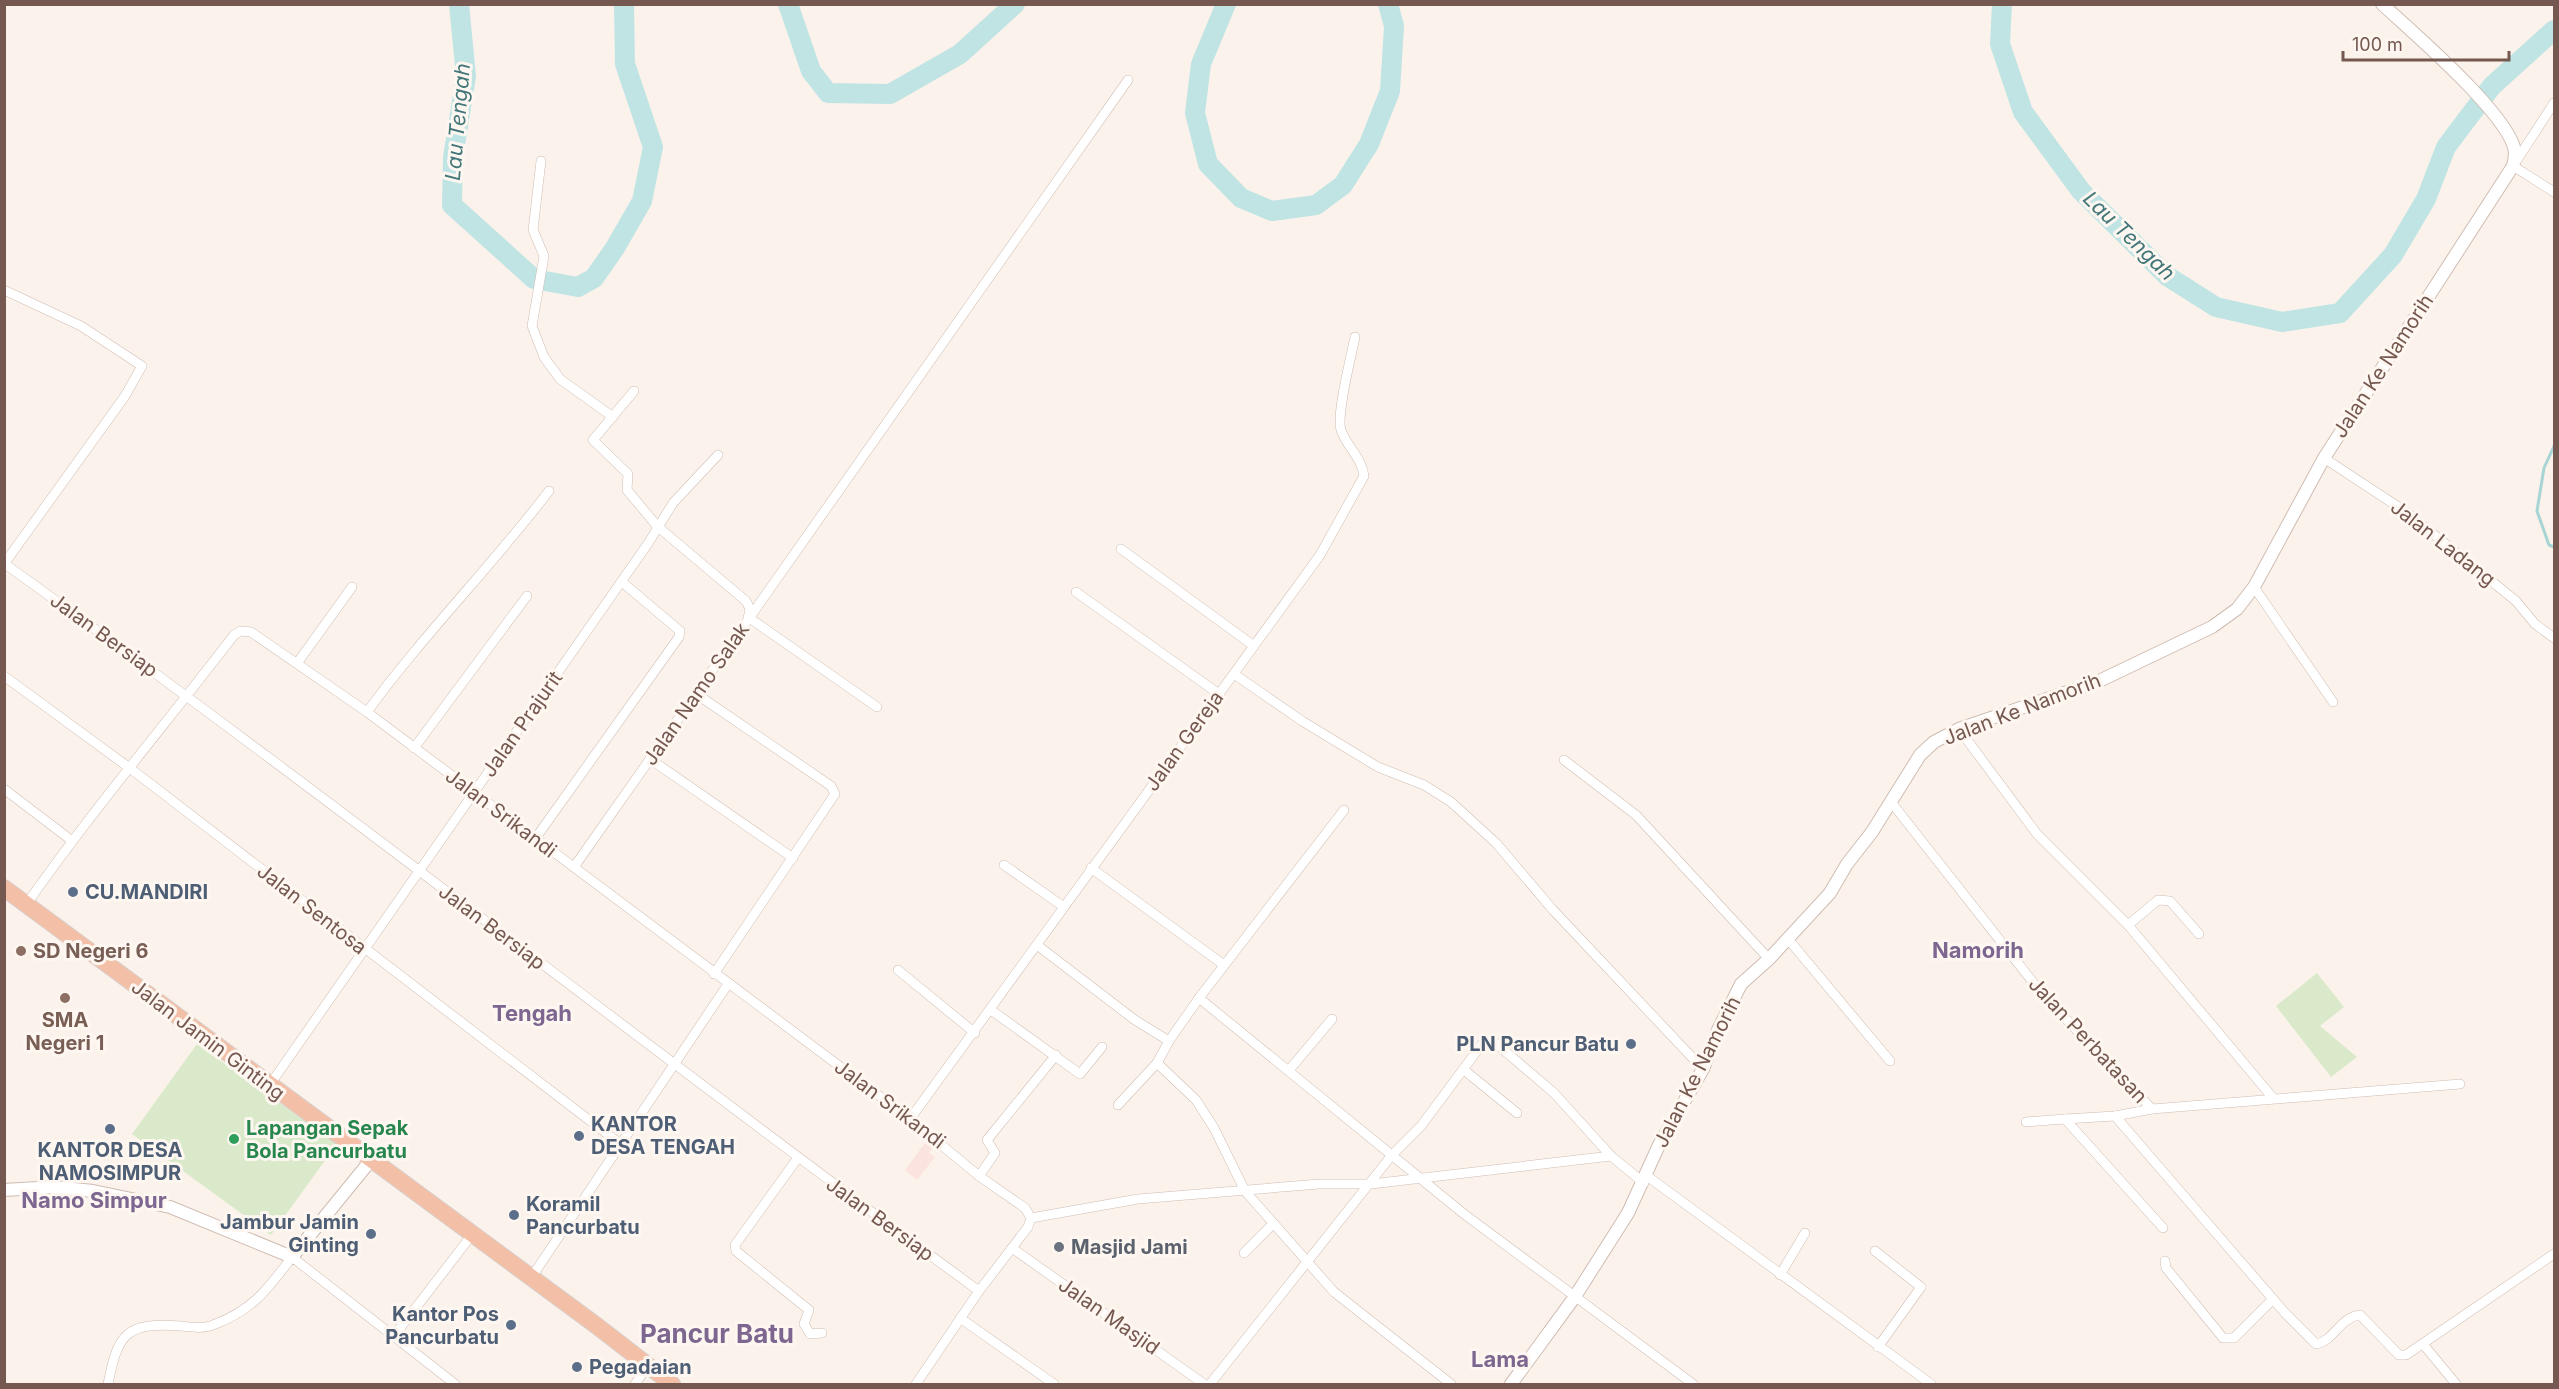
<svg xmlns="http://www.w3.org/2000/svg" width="2559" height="1389" viewBox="0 0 2559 1389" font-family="Inter,sans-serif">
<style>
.commercial{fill:#fbe4df}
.green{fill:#dae9c9}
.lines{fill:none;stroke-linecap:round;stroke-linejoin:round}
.stream{stroke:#a7d4d5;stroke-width:3}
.river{stroke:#c0e4e4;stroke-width:20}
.minor-casing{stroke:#cfbcb3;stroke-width:10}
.tertiary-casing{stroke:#cfbcb3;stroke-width:14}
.trunk-casing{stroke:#d8d0ce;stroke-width:18}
.minor{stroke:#fff;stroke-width:9}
.tertiary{stroke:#fff;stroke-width:12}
.trunk{stroke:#f3c0a7;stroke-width:16}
.service-dot{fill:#5c6f8a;stroke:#fef7f1;stroke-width:2}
.education-dot{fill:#8d6e63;stroke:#fef7f1;stroke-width:2}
.leisure-dot{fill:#2e9e5b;stroke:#fef7f1;stroke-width:2}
.worship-dot{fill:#6b7280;stroke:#fef7f1;stroke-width:2}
.labels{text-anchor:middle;stroke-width:6;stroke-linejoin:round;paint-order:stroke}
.street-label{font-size:20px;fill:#75584f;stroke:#fef7f1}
.service-label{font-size:20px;font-weight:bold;fill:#4e5e75;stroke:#fef7f1;text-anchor:start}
.education-label{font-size:20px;font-weight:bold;fill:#785e54;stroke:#fef7f1;text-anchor:start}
.leisure-label{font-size:20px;font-weight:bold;fill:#27864d;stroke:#fef7f1;text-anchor:start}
.worship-label{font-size:20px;font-weight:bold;fill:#5b616d;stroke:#fef7f1;text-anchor:start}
.water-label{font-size:21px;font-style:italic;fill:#437678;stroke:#fef7f1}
.quarter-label{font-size:22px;font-weight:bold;fill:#7d6790;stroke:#fef7f1}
.district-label{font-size:26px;font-weight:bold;fill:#7d6790;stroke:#fef7f1}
</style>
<rect width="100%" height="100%" fill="#fbf3eb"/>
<!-- commercial -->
<path class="commercial" d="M925 1143 932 1148 929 1153 935 1157 917 1180 905 1170Z"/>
<!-- green -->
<g class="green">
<path d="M2317 973 2344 1007 2320 1026 2357 1057 2331 1077 2276 1006Z"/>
<path d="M197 1044 337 1144 271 1235 132 1134Z"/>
</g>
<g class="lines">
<!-- stream -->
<path class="stream" d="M2554 446 2544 468 2537 511 2549 545 2554 547"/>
<!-- river -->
<g class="river">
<path d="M459 4 466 76 453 157 452 205 534 279 578 287 594 278 615 248 642 201 653 147 625 64 624 4"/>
<path d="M788 4 811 71 828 93 890 94 960 54 1015 4"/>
<path d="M1226 4 1201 64 1195 113 1208 164 1241 198 1272 211 1316 205 1343 185 1369 144 1390 91 1394 26 1388 4"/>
<path d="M2002 4 2000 44 2023 112 2081 191 2167 276 2216 307 2282 322 2340 313 2393 255 2426 199 2446 147 2492 86 2554 30"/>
</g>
<!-- minor casing -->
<g class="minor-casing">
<g id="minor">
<path d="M541 161 533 230 544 256 532 326 544 357 560 379 613 417"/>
<path d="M2554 192 2513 166 2554 103"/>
<path d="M4 290 81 326 142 366 125 396 4 564"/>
<path d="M634 391 593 440 628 474 627 490 657 526 746 601 750 609 749 614"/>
<path d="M2324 458 2406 512 2516 601 2535 624 2554 638"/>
<path d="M1121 549 1254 646"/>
<path d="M5 564C334 800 652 1052 979 1291"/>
<path d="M2254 587 2333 702"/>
<path d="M1076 592 1219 694"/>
<path d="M748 617 877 707"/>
<path d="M298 662 352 587"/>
<path d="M1234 674 1302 721 1378 767 1424 785 1451 802 1496 843 1553 910 1703 1069"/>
<path d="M4 676 131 769 619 1143"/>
<path d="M695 693 831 786 835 794 714 974"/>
<path d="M367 712C424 634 491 567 549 491"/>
<path d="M1959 729 2037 834 2128 925 2273 1098"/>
<path d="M414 748 527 596"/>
<path d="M650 759 793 858"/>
<path d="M1564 760 1636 815 1769 959"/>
<path d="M4 789 71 840"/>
<path d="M1891 802 2043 995 2152 1109"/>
<path d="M535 839 679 637 680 631 622 582"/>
<path d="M1004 865 1064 907"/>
<path d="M574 867 1128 80"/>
<path d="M1091 868 1224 965"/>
<path d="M26 905C91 812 165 725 234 635L241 631 251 632 367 712 910 1119 979 1176 1025 1208 1031 1218"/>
<path d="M2128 925 2158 900 2170 901 2199 934"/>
<path d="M1788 939 1890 1061"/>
<path d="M1037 945 1135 1020 1169 1041"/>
<path d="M898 970 975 1033"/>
<path d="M1199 998 1464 1214 1693 1384"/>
<path d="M991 1010 1080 1074 1102 1047"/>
<path d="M1157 1063 1196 1100 1214 1128 1245 1191 1334 1292 1451 1384"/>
<path d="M1290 1069 1332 1019"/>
<path d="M1464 1070 1517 1113"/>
<path d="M269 1086 649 542 673 503 718 455"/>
<path d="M1118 1105 1157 1063 1169 1041 1199 998 1344 810"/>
<path d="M2115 1116 2285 1313 2316 1344C2334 1341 2340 1317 2360 1315L2399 1355H2406L2554 1254"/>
<path d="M910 1119 1320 555 1364 476C1362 458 1347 447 1341 430 1336 415 1351 357 1355 337"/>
<path d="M2026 1122 2065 1119"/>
<path d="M797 1159 735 1245 736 1251 809 1310 804 1324 810 1334 822 1333"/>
<path d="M979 1176 995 1153 987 1140 1056 1055"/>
<path d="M1647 1176 1931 1384"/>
<path d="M2163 1228 2065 1119 2115 1116 2152 1109 2460 1084"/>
<path d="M1012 1248 1204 1384"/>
<path d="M1875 1251 1921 1287 1878 1347"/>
<path d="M1244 1253 1273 1224"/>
<path d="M2165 1261 2166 1268 2223 1338H2234L2273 1299"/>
<path d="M1780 1275 1805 1233"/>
<path d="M531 1278 728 984"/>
<path d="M960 1318 1054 1384"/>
<path d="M394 1336 471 1236"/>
<path d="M2423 1344 2456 1384"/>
<path d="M108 1384C118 1333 126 1322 181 1326 191 1327 204 1329 213 1325 253 1310 267 1290 292 1257L455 1384"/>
<path d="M635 1384 647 1367"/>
<path d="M916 1384 979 1291 1028 1227 1031 1218 1138 1199 1319 1184H1371L1611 1156"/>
<path d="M1210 1384 1392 1155 1421 1126 1485 1040 1493 1041 1554 1093 1611 1156 1644 1183"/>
</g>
</g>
<!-- tertiary casing -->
<g class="tertiary-casing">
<g id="tertiary">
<path d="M4 1190 54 1187 93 1191 170 1207 292 1257 371 1160"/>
<path d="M1511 1384 1574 1298 1628 1213 1659 1145 1703 1069 1718 1030 1741 984 1769 959 1830 893 1847 864 1872 832 1920 755 1934 742 1959 729 2097 682 2212 627 2237 609 2254 587 2324 458 2513 166C2514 162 2515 156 2515 152 2511 116 2411 31 2382 4"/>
</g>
</g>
<!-- trunk casing -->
<g class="trunk-casing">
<path id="trunk" d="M4 888 597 1326 672 1384"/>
</g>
<!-- minor -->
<use href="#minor" class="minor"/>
<!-- tertiary -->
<use href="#tertiary" class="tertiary"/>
<!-- trunk -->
<use href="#trunk" class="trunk"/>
</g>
<!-- markers -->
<g class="service-dot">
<circle cx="73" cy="892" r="6"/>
<circle cx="1631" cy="1044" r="6"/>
<circle cx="110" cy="1129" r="6"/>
<circle cx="579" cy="1136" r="6"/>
<circle cx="514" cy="1215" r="6"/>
<circle cx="371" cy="1234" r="6"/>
<circle cx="511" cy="1325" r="6"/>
<circle cx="577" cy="1367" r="6"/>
</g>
<g class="education-dot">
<circle cx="21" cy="951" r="6"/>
<circle cx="65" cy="998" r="6"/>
</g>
<circle class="leisure-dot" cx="234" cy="1139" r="6"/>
<circle class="worship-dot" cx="1059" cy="1247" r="6"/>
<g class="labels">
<!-- street labels -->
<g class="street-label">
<text transform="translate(2383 366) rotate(-57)" y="7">Jalan Ke Namorih</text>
<text transform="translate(2443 543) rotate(38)" y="7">Jalan Ladang</text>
<text transform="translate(104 635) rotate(36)" y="7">Jalan Bersiap</text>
<text transform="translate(696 694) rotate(-55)" y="7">Jalan Namo Salak</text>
<text transform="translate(2022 709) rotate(-21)" y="7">Jalan Ke Namorih</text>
<text transform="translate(522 724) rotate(-55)" y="7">Jalan Prajurit</text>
<text transform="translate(1184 741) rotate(-54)" y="7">Jalan Gereja</text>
<text transform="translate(501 813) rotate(37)" y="7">Jalan Srikandi</text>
<text transform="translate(312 909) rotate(38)" y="7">Jalan Sentosa</text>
<text transform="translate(492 927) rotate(37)" y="7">Jalan Bersiap</text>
<text transform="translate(208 1040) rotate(37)" y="7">Jalan Jamin Ginting</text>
<text transform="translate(2088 1040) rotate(47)" y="7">Jalan Perbatasan</text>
<text transform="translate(1697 1072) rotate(-63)" y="7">Jalan Ke Namorih</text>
<text transform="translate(890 1104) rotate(37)" y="7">Jalan Srikandi</text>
<text transform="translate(880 1219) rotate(36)" y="7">Jalan Bersiap</text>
<text transform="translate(1109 1316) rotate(35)" y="7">Jalan Masjid</text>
</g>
<!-- service labels -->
<g class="service-label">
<text x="85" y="899">CU.MANDIRI</text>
<text x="1619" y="1051" text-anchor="end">PLN Pancur Batu</text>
<text x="591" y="1131">KANTOR<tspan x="591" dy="23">DESA TENGAH</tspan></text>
<text x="110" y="1157" text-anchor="middle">KANTOR DESA<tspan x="110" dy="23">NAMOSIMPUR</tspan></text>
<text x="526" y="1211">Koramil<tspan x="526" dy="23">Pancurbatu</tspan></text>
<text x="359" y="1229" text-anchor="end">Jambur Jamin<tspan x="359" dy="23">Ginting</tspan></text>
<text x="499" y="1321" text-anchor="end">Kantor Pos<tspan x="499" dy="23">Pancurbatu</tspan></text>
<text x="589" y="1374">Pegadaian</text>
</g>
<!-- education labels -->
<g class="education-label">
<text x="33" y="958">SD Negeri 6</text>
<text x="65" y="1027" text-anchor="middle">SMA<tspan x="65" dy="23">Negeri 1</tspan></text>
</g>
<!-- leisure labels -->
<g class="leisure-label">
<text x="246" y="1135">Lapangan Sepak<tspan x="246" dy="23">Bola Pancurbatu</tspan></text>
</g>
<!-- worship labels -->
<g class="worship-label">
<text x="1071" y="1254">Masjid Jami</text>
</g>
<!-- water labels -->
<g class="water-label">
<text transform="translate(458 122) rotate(-85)" y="7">Lau Tengah</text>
<text transform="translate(2129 236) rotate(44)" y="7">Lau Tengah</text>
</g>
<!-- quarter labels -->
<g class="quarter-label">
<text x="1978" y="958">Namorih</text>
<text x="532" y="1021">Tengah</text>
<text x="94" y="1208">Namo Simpur</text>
<text x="1500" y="1367">Lama</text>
</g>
<!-- district labels -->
<g class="district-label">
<text x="717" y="1343">Pancur Batu</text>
</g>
</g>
<!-- border -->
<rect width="2559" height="1389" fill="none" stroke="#75584f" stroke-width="12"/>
<!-- scale -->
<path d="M2343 51v9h166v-9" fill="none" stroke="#75584f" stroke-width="3"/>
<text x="2352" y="51" font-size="18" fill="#75584f" stroke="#fef7f1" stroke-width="4.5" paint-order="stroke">100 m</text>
</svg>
